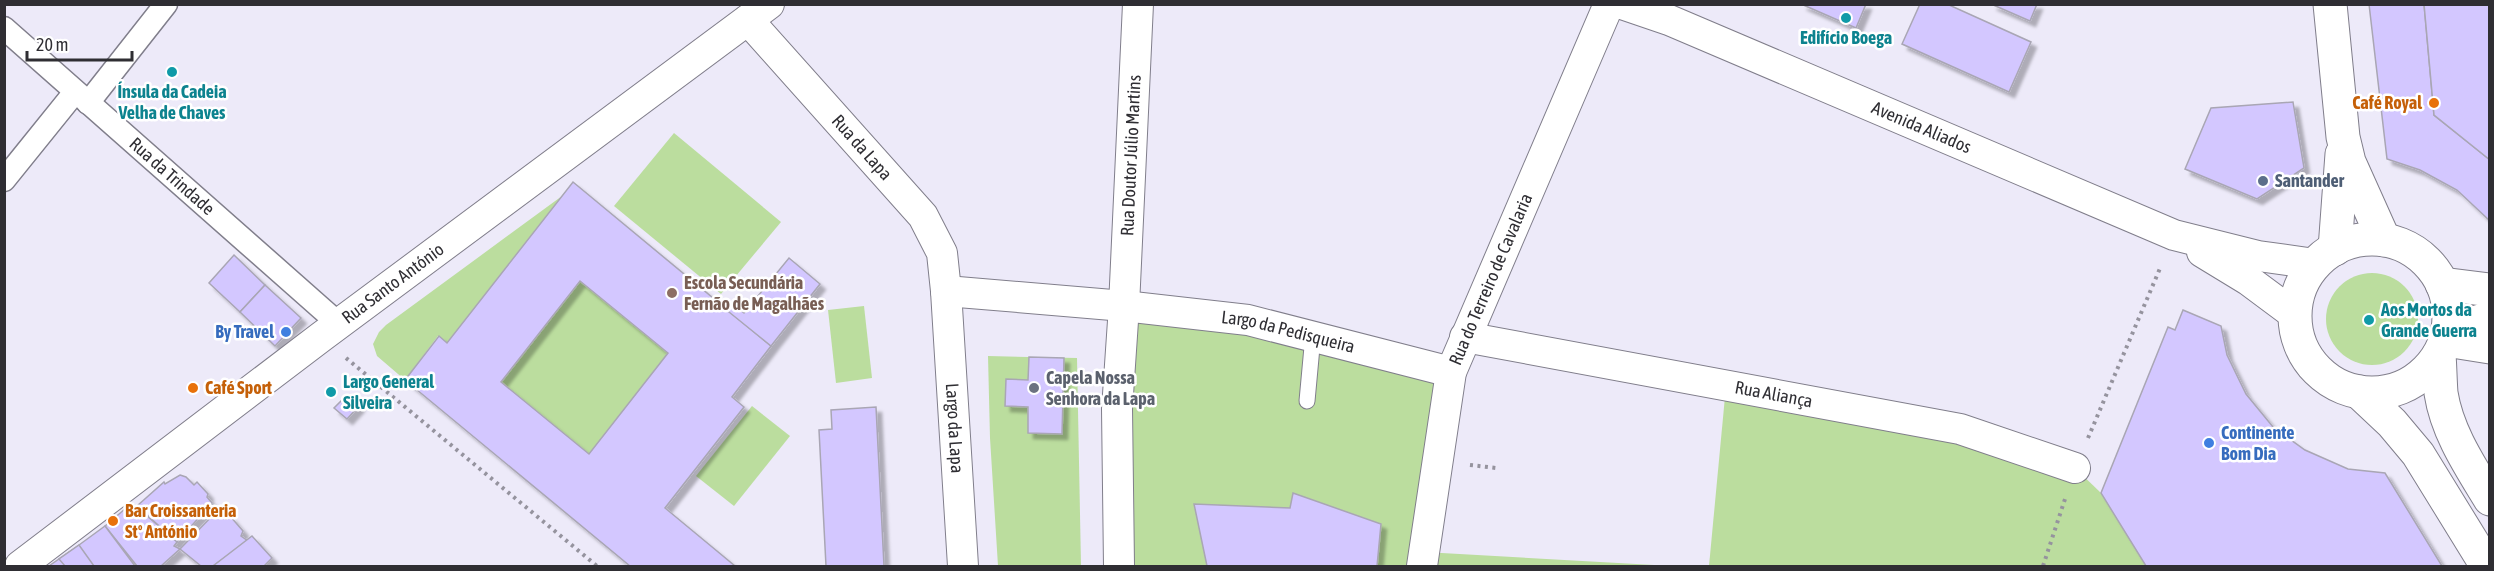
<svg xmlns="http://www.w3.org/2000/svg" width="2494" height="571" viewBox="0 0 2494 571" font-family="'Asap Condensed',sans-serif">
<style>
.green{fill:#bbdd9e}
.building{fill:#d3c7ff;stroke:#a9a6b4;stroke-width:1.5;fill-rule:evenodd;filter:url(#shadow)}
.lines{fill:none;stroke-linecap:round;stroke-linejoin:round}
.service-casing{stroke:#807e8b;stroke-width:17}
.pedestrian-casing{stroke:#807e8b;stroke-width:25}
.minor-casing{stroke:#807e8b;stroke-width:32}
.tertiary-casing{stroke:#807e8b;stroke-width:35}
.secondary-casing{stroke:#807e8b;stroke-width:35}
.path{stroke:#95939e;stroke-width:4;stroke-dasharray:3 4.5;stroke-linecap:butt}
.service{stroke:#fff;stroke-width:15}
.pedestrian{stroke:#fff;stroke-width:22}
.minor{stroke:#fff;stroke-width:30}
.tertiary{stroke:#fff;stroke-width:33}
.secondary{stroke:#fff;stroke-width:33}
.culture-dot{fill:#0f9aa8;stroke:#fff;stroke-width:2}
.food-dot{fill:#e8710a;stroke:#fff;stroke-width:2}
.service-dot{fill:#5c6f8a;stroke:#fff;stroke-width:2}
.education-dot{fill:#8d6e63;stroke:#fff;stroke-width:2}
.shop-dot{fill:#3f7fe0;stroke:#fff;stroke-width:2}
.worship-dot{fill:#6b7280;stroke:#fff;stroke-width:2}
.labels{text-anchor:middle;stroke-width:5;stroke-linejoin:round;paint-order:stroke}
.culture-label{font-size:18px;font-weight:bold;fill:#0d838f;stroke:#fff}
.food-label{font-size:18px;font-weight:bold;fill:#c56008;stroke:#fff;text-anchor:start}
.street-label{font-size:18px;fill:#2f2e33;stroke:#fff}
.service-label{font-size:18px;font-weight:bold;fill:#4e5e75;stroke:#fff;text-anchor:start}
.education-label{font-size:18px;font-weight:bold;fill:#785e54;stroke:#fff;text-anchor:start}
.shop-label{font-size:18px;font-weight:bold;fill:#366cbe;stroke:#fff;text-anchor:end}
.worship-label{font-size:18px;font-weight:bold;fill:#5b616d;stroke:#fff;text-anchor:start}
</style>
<defs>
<filter id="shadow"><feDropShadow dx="5.5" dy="5.5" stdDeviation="1.5" flood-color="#0004"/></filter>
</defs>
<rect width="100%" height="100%" fill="#edeaf9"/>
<!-- green -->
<g class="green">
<path d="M674 133 781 222 721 294 614 206Z"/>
<path d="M562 196 447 343 438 336 405 380 377 356 373 344 379 332 386 325Z"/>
<circle cx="2372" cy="319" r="46"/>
<path d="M580 281 668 353 589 454 501 382Z"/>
<path d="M864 306 872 378 836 383 828 310Z"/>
<path d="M1124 306 1450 374 1424 552 1672 566H1128Z"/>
<path d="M988 356 1077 358 1081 566H998L990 438Z"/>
<path d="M1726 386 2075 468 2101 493 2146 566H1709Z"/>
<path d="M752 406 790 436 734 506 696 476Z"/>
</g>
<!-- building -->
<g class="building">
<path d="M1801 4H1866L1856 28Z"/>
<path d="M1920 4H1947L2031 42 2009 92 1902 44Z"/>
<path d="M1991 4H2037L2030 21Z"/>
<path d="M2369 4H2424L2434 115 2490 160V221L2457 190 2420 170 2387 159Z"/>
<path d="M2424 4H2490V160L2434 115Z"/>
<path d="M2293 102 2304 168 2257 199 2185 169 2211 108Z"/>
<path d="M573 182 771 346 732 397 744 407 665 508 735 566H630L405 380 439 336 447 343ZM580 281 668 353 589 454 501 382Z"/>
<path d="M234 255 265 285 240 312 209 283Z"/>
<path d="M789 258 820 284 771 346 724 308 730 301 744 313Z"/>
<path d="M265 285 301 318 275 346 240 312Z"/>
<path d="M2183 310 2221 326 2227 355 2246 394 2273 427 2305 450 2348 469 2385 473 2442 566H2146L2101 493 2168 327 2175 330Z"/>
<path d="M1029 357 1064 358 1062 434 1028 433V407L1005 406 1006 379 1028 380Z"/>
<path d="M347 395 359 406 347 419 334 408Z"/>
<path d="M876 407 884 566H826L819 430 832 429 831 410Z"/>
<path d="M180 475 186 477 194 485 197 482 208 494 207 497 212 503 177 542 137 506 164 482 165 484Z"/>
<path d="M1293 493 1381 524 1377 566H1207L1194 504 1290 508Z"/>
<path d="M132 503 177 542 174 546 180 549 161 566H137L105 526Z"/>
<path d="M218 510 226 519 230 516 243 531 241 536 248 541 213 566H201L180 549Z"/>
<path d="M105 526 135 566H49L79 545Z"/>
<path d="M252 536 272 558 264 566H213Z"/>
<path d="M79 545 94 566H65L59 559Z"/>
</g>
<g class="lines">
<!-- service casing -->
<g class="service-casing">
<path id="service" d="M1307 401 1313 336"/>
</g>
<!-- pedestrian casing -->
<g class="pedestrian-casing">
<g id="pedestrian">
<path id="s1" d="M4 28 339 324"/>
<path d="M88 103 166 4"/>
<path d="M4 180 75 92"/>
</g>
</g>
<!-- minor casing -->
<g class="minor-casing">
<g id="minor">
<path id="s2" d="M1622 4 1669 20 2174 235 2258 256 2315 264"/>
<path id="s3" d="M748 20 923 216 942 253 946 291 963 566"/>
<path d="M2202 252 2248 280 2295 315"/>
<path id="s4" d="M946 291 1124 306 1248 320 1451 372"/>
<path id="s5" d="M1465 337 1960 429 2075 468"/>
<path id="s6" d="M20 566 321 337 769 4"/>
<path id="s7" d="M1119 566 1117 409 1124 306 1138 4"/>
<path id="s8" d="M1422 566 1451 372 1609 4"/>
</g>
</g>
<!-- tertiary casing -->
<g class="tertiary-casing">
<path id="tertiary" d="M2446 340 2490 347"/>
</g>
<!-- secondary casing -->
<g class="secondary-casing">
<g id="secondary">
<path d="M2330 4 2343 137 2349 162 2384 240"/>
<circle cx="2372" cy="316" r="77"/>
<path d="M2335 249 2342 154"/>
<path d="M2442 284 2490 290"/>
<path d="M2448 331 2490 318"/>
<path d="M2439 355C2440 367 2440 380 2441 393 2447 432 2470 466 2490 499"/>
<path d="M2359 392 2392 423 2418 454 2487 566"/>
</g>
</g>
<!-- path -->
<g class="path">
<path d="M346 358 597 566"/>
<path d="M2088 438 2161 266"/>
<path d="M1470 465 1496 468"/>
<path d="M2043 566 2065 499"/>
</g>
<!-- service -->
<use href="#service" class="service"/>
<!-- pedestrian -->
<use href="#pedestrian" class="pedestrian"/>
<!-- minor -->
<use href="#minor" class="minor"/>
<!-- tertiary -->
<use href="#tertiary" class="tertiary"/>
<!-- secondary -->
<use href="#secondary" class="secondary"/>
</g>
<!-- markers -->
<g class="culture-dot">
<circle cx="1846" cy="18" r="6"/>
<circle cx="172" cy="72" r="6"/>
<circle cx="2369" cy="320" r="6"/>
<circle cx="331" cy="392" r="6"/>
</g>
<g class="food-dot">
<circle cx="2434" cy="103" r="6"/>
<circle cx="193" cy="388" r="6"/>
<circle cx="113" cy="521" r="6"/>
</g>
<circle class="service-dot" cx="2263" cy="181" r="6"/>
<circle class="education-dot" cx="672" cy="293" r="6"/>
<g class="shop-dot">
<circle cx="286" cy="332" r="6"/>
<circle cx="2209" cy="443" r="6"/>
</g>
<circle class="worship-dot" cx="1034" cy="388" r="6"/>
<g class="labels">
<!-- culture labels -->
<g class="culture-label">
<text x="1846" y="44">Edifício Boega</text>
<text x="172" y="98">Ínsula da Cadeia<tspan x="172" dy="21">Velha de Chaves</tspan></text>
<text x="2381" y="316" text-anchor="start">Aos Mortos da<tspan x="2381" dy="21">Grande Guerra</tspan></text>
<text x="343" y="388" text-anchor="start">Largo General<tspan x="343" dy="21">Silveira</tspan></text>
</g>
<!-- food labels -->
<g class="food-label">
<text x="2422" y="109" text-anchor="end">Café Royal</text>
<text x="205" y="394">Café Sport</text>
<text x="125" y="517">Bar Croissanteria<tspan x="125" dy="21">Stº António</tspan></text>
</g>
<!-- street labels -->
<g class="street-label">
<text dy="6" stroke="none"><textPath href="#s2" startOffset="324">Avenida Aliados</textPath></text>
<text dy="6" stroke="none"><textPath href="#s3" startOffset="171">Rua da Lapa</textPath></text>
<text dy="6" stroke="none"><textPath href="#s7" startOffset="411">Rua Doutor Júlio Martins</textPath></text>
<text dy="6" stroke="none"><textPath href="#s1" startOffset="224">Rua da Trindade</textPath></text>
<text dy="6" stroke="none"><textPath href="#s8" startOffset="297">Rua do Terreiro de Cavalaria</textPath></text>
<text dy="6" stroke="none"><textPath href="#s6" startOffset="468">Rua Santo António</textPath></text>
<text dy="6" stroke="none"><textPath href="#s4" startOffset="345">Largo da Pedisqueira</textPath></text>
<text dy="6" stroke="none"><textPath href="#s5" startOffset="314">Rua Aliança</textPath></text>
<text dy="6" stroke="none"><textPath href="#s3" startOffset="480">Largo da Lapa</textPath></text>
</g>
<!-- service labels -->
<g class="service-label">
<text x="2275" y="187">Santander</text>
</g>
<!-- education labels -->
<g class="education-label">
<text x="684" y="289">Escola Secundária<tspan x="684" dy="21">Fernão de Magalhães</tspan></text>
</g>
<!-- shop labels -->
<g class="shop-label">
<text x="274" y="338">By Travel</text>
<text x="2221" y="439" text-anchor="start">Continente<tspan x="2221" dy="21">Bom Dia</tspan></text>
</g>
<!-- worship labels -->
<g class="worship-label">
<text x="1046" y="384">Capela Nossa<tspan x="1046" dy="21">Senhora da Lapa</tspan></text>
</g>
</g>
<!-- border -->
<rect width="2494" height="571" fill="none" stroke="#2f2e33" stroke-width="12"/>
<!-- scale -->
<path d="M27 51v9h105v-9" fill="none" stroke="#2f2e33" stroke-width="3"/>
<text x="36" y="51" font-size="18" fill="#2f2e33" stroke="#ffffff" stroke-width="4.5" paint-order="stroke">20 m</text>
</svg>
